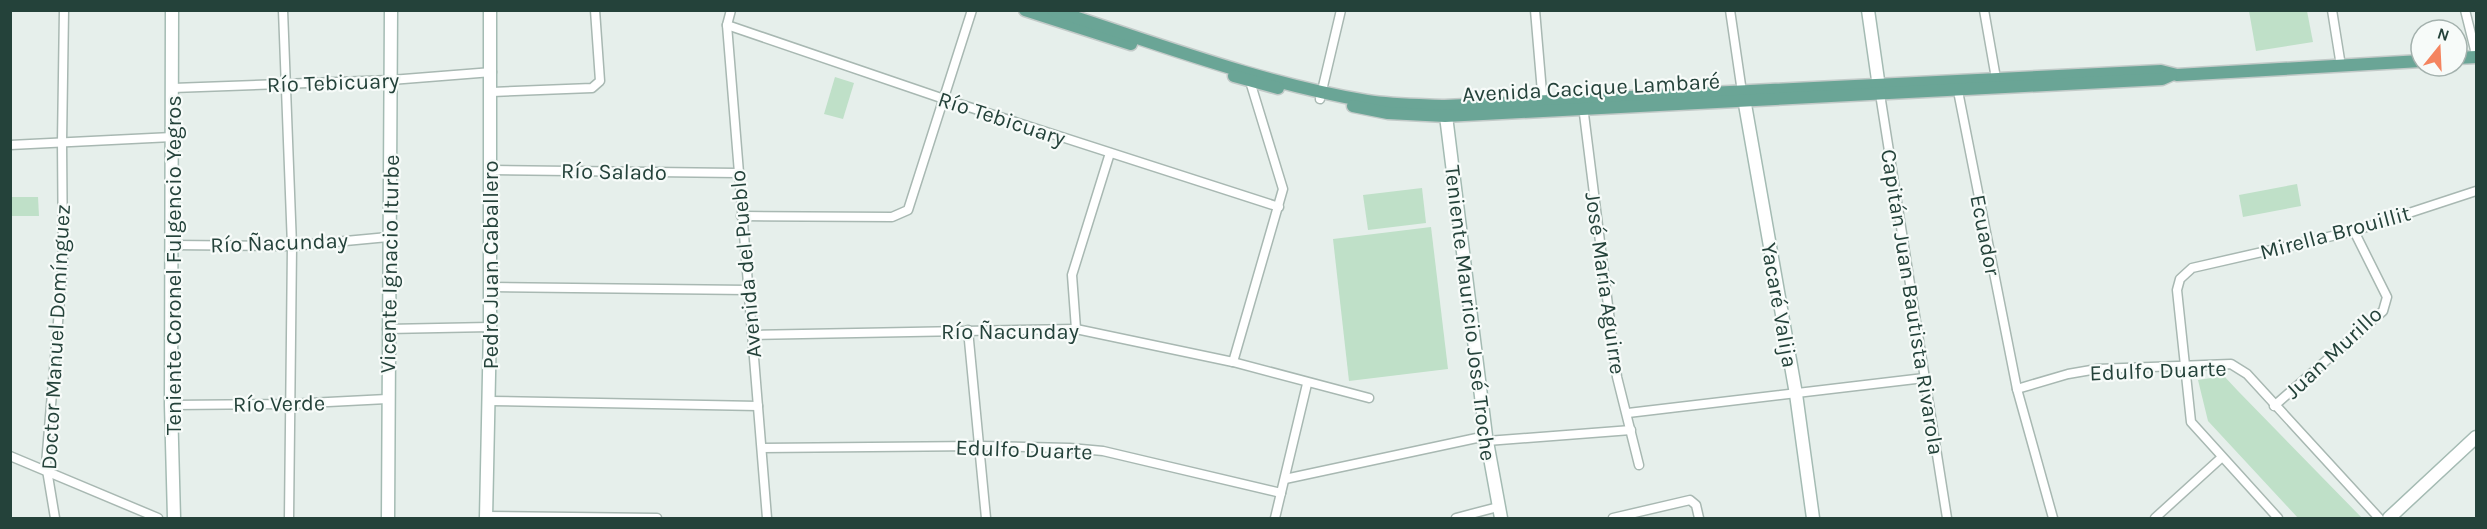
<svg xmlns="http://www.w3.org/2000/svg" width="2487" height="529" viewBox="0 0 2487 529" font-family="Karla,sans-serif">
<style>
.green{fill:#bfe0c8}
.lines{fill:none;stroke-linecap:round;stroke-linejoin:round}
.street-casing{stroke:#a8b8b2;stroke-width:11}
.secondary-casing{stroke:#a4bbb3;stroke-width:15}
.primary-casing{stroke:#c2cac8;stroke-width:15}
.street{stroke:#fff;stroke-width:8}
.secondary{stroke:#fff;stroke-width:12}
.primary{stroke:#6aa596;stroke-width:12}
.labels{text-anchor:middle;stroke-width:4.5;stroke-linejoin:round;paint-order:stroke}
.street-label{font-size:22px;fill:#24423a;stroke:#f7fbf9}
</style>
<rect width="100%" height="100%" fill="#e6efeb"/>
<!-- green -->
<g class="green">
<path d="M2249 11H2307L2313 42 2256 51Z"/>
<path d="M835 77 854 83 843 119 824 114Z"/>
<path d="M2297 184 2301 206 2243 217 2239 195Z"/>
<path d="M1422 188 1426 223 1368 230 1363 195Z"/>
<path d="M10 197H38L39 216H11Z"/>
<path d="M1431 227 1448 369 1349 381 1333 239Z"/>
<path d="M2224 376 2238 391 2362 518H2298L2208 421 2198 380Z"/>
</g>
<g class="lines">
<!-- street casing -->
<g class="street-casing">
<g id="street">
<path d="M283 10 292 246 289 518"/>
<path d="M731 10 727 25 767 518"/>
<path d="M1535 10 1543 104"/>
<path d="M1730 10 1742 92"/>
<path d="M1984 10 1997 84"/>
<path d="M2332 10 2341 66"/>
<path d="M2465 10 2476 54"/>
<path d="M727 25 944 99 1279 207"/>
<path d="M1957 86 2017 389 2053 518"/>
<path d="M173 88 391 80 492 72"/>
<path d="M492 92 592 88 600 81 595 10"/>
<path d="M1880 94 1947 518"/>
<path d="M1320 99 1341 10"/>
<path d="M1583 106 1617 377 1639 465"/>
<path d="M10 145 172 137"/>
<path d="M490 170 737 173"/>
<path d="M741 216 892 217 908 210 972 10"/>
<path d="M171 245 292 246 388 237"/>
<path d="M490 287 748 290"/>
<path d="M387 329 490 327"/>
<path d="M1076 329 1072 275 1110 153"/>
<path d="M968 330 986 518"/>
<path d="M752 335 1076 329 1233 362 1369 398"/>
<path d="M1233 362 1283 189 1249 78"/>
<path d="M2017 389 2068 374 2097 369 2231 364 2247 374 2379 518"/>
<path d="M490 401 758 406"/>
<path d="M171 405 289 404 387 399"/>
<path d="M2274 406 2383 311 2387 297 2354 231"/>
<path d="M1628 413 1924 378"/>
<path d="M1487 441 1631 430"/>
<path d="M762 448 979 446 1070 448 1103 451 1281 493"/>
<path d="M10 456 158 518"/>
<path d="M1285 479 1486 436"/>
<path d="M486 516 657 518"/>
<path d="M55 518 46 464 63 263 62 142 64 10"/>
<path d="M1275 518 1307 384"/>
<path d="M1456 518 1498 507"/>
<path d="M1613 518 1690 500 1696 505 1699 518"/>
<path d="M2155 518 2221 458"/>
<path d="M2278 518 2191 422 2177 290 2180 279 2192 268 2354 231 2476 191"/>
</g>
</g>
<!-- secondary casing -->
<g class="secondary-casing">
<g id="secondary">
<path d="M172 10 171 405 174 518"/>
<path d="M1868 10 1880 94"/>
<path d="M1743 93 1796 394 1813 518"/>
<path d="M1445 108 1486 436 1501 518"/>
<path d="M388 518 391 10"/>
<path d="M486 518 490 327V10"/>
<path d="M2389 518 2476 437"/>
</g>
</g>
<!-- primary casing -->
<g class="primary-casing">
<g id="primary">
<path d="M1025 10 1131 44"/>
<path d="M1053 10C1156 43 1260 83 1367 101 1392 105 1419 105 1445 106L2161 71 2177 75 2421 61"/>
<path d="M2457 58 2476 57"/>
<path d="M1234 76 1278 88"/>
<path d="M1353 106 1388 113 1445 116 2162 79 2171 75"/>
</g>
</g>
<!-- street -->
<use href="#street" class="street"/>
<!-- secondary -->
<use href="#secondary" class="secondary"/>
<!-- primary -->
<use href="#primary" class="primary"/>
</g>
<g class="labels">
<!-- street labels -->
<g class="street-label">
<text transform="translate(333 82) rotate(-2)" y="8">Río Tebicuary</text>
<text transform="translate(1591 87) rotate(-3)" y="8">Avenida Cacique Lambaré</text>
<text transform="translate(1002 118) rotate(18)" y="8">Río Tebicuary</text>
<text transform="translate(614 171) rotate(1)" y="8">Río Salado</text>
<text transform="translate(2335 232) rotate(-15)" y="8">Mirella Brouillit</text>
<text transform="translate(1986 235) rotate(79)" y="8">Ecuador</text>
<text transform="translate(279 242) rotate(-2)" y="8">Río Ñacunday</text>
<text transform="translate(389 264) rotate(-89)" y="8">Vicente Ignacio Iturbe</text>
<text transform="translate(745 264) rotate(-95)" y="8">Avenida del Pueblo</text>
<text transform="translate(173 265) rotate(-90)" y="8">Teniente Coronel Fulgencio Yegros</text>
<text transform="translate(490 265) rotate(-90)" y="8">Pedro Juan Caballero</text>
<text transform="translate(1606 283) rotate(82)" y="8">José María Aguirre</text>
<text transform="translate(1913 302) rotate(81)" y="8">Capitán Juan Bautista Rivarola</text>
<text transform="translate(1780 305) rotate(80)" y="8">Yacaré Valija</text>
<text transform="translate(1471 313) rotate(83)" y="8">Teniente Mauricio José Troche</text>
<text x="1010" y="339">Río Ñacunday</text>
<text transform="translate(55 337) rotate(-87)" y="8">Doctor Manuel Domínguez</text>
<text transform="translate(2333 352) rotate(-43)" y="8">Juan Murillo</text>
<text transform="translate(2158 370) rotate(-2)" y="8">Edulfo Duarte</text>
<text transform="translate(279 403) rotate(-1)" y="8">Río Verde</text>
<text transform="translate(1024 449) rotate(2)" y="8">Edulfo Duarte</text>
</g>
</g>
<!-- border -->
<rect width="2487" height="529" fill="none" stroke="#24423a" stroke-width="24"/>
<!-- north arrow -->
<g transform="translate(2439 48) rotate(18)"><circle r="28" fill="#f7fbf9" stroke="#a3b1ad" stroke-width="1.5"/>
<path d="M0-4.5L10 22L0 15L-10 22Z" fill="#f4845f"/>
<text y="-9" font-size="16" font-weight="bold" text-anchor="middle" fill="#24423a">N</text>
</g>
</svg>
